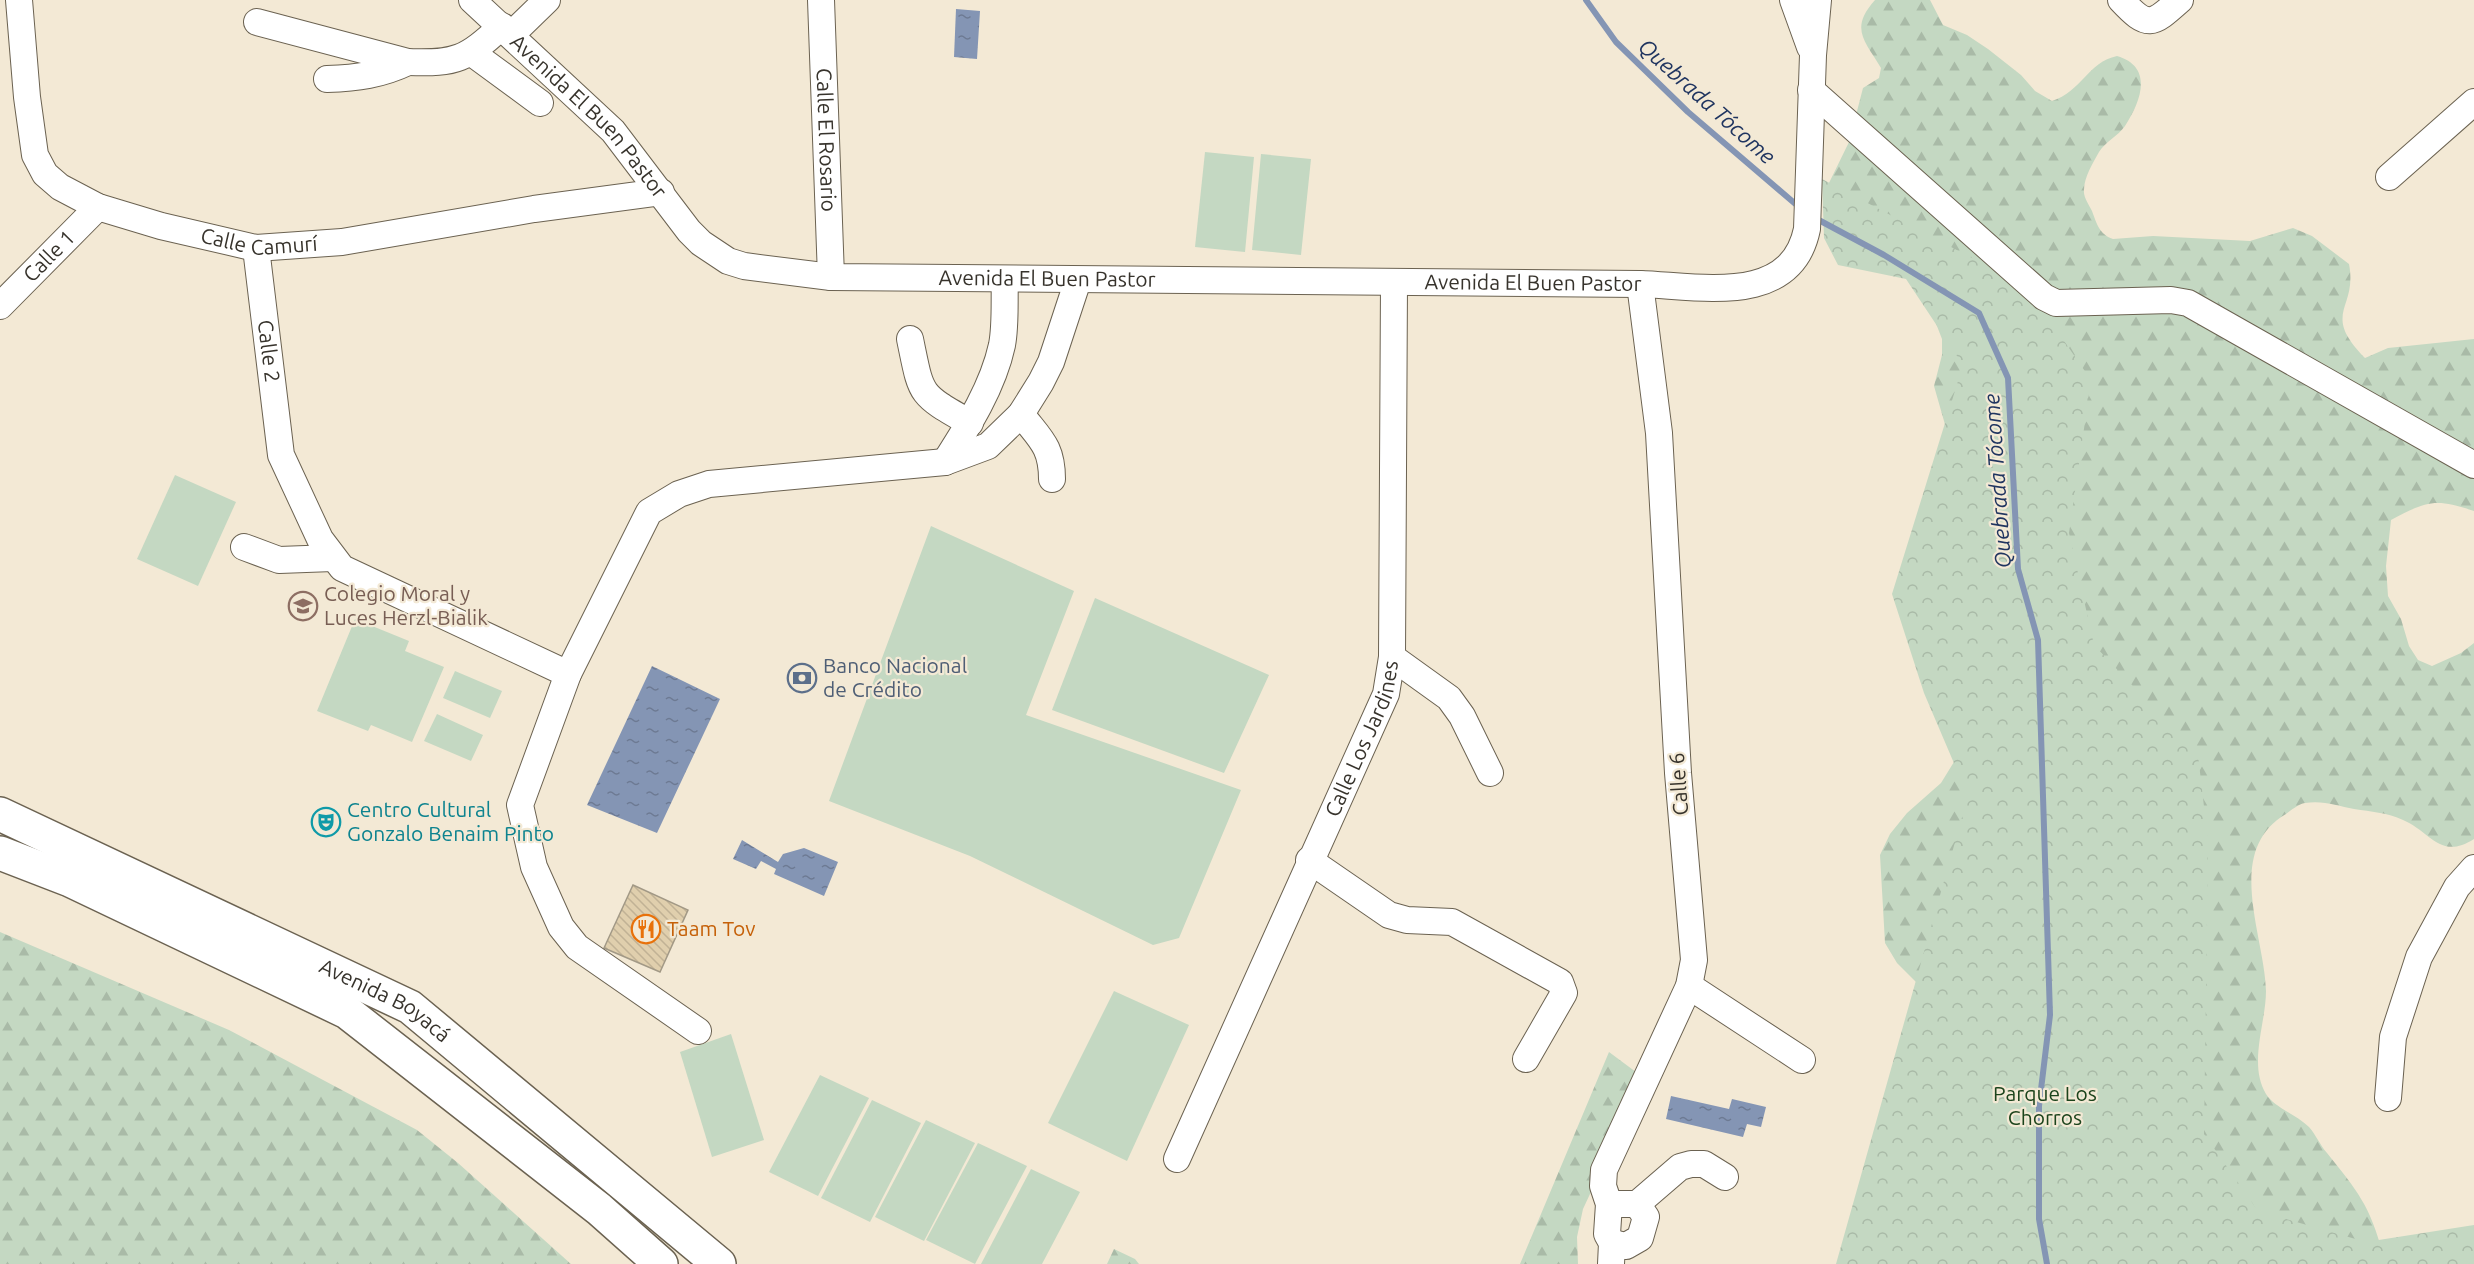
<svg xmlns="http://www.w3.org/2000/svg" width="2474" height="1264" viewBox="0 0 2474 1264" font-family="Ubuntu,sans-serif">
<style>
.grass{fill:#c4d8c2}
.forest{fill:url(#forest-firs)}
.park{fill:url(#park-crowns)}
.water{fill:url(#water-ripples)}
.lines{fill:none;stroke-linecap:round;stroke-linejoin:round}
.stream{stroke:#8495b4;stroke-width:6}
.building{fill:url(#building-back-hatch);stroke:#a29986;stroke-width:1.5}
.minor-casing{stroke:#6b6251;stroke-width:28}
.highway-casing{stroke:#6b6251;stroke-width:36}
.minor{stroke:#fff;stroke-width:26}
.highway{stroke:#fff;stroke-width:33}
.labels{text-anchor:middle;stroke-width:4.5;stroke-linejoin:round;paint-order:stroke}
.street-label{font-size:21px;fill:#37332c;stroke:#f3e9d5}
.education-label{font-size:21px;fill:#785e54;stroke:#f3e9d5;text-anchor:start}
.service-label{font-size:21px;fill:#4e5e75;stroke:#f3e9d5;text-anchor:start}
.culture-label{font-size:21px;fill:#0d838f;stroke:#f3e9d5;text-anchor:start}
.food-label{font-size:21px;fill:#c56008;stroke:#f3e9d5;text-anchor:start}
.park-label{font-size:21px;fill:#1c441c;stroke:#f3e9d5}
.water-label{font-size:22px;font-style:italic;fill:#203560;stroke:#f3e9d5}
</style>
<defs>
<pattern id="forest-firs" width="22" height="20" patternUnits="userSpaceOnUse" patternTransform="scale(1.5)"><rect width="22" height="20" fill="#c4d8c2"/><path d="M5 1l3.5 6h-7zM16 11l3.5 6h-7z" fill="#a9baa7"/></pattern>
<pattern id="park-crowns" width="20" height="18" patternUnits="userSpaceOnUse" patternTransform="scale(1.5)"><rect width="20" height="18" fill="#c4d8c2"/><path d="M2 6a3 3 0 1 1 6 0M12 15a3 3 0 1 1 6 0" fill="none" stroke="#a9baa7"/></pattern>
<pattern id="water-ripples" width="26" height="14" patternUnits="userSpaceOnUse" patternTransform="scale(1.5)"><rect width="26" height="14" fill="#8495b4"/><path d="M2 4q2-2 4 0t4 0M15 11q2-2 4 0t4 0" fill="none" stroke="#6d7a93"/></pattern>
<pattern id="building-back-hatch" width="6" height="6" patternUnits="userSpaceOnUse" patternTransform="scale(1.5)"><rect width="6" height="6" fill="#e0cfad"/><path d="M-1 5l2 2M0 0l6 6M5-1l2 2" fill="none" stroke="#c1b295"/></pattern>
</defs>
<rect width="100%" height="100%" fill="#f3e9d5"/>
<!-- grass -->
<g class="grass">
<path d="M1205 152 1254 157 1245 252 1195 247Z"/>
<path d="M1261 154 1311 159 1301 255 1252 250Z"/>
<path d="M175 475 236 502 198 586 137 559Z"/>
<path d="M931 526 1074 591 1026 715 1241 790 1179 938 1153 945 970 856 829 801Z"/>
<path d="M1095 598 1269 675 1224 773 1052 710Z"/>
<path d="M355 619 409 641 405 651 444 667 412 742 371 725 368 731 317 711Z"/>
<path d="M455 671 502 691 490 718 443 698Z"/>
<path d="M437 714 483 735 471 761 424 741Z"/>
<path d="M1114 991 1189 1025 1127 1161 1048 1123Z"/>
<path d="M731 1034 764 1140 712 1157 680 1052Z"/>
<path d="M820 1075 869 1098 818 1196 769 1172Z"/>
<path d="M872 1100 921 1123 870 1222 821 1198Z"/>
<path d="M926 1120 975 1143 924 1241 875 1217Z"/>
<path d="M978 1143 1027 1166 975 1264 926 1240Z"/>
<path d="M1031 1169 1080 1192 1042 1264H981Z"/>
</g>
<!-- forest -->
<g class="forest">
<path d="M1875 0H1930L1943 25 1967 35 1988 49 2021 75 2035 91 2052 101C2081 92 2088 62 2117 56 2154 67 2141 101 2125 126 2118 136 2105 142 2099 152 2093 163 2084 177 2084 190 2083 197 2089 205 2092 211 2097 224 2099 234 2113 239L2153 236 2250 241 2293 228 2312 236 2349 264C2358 310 2320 312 2365 358L2388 348 2474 339V511C2435 498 2427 501 2391 520L2386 566 2388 596 2401 619 2409 646 2418 660 2432 666 2461 653 2474 643V839C2440 861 2430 831 2403 820 2385 812 2372 812 2354 809 2338 806 2323 800 2305 803 2299 804 2291 810 2286 814 2223 851 2265 936 2266 991 2266 1023 2248 1064 2266 1094 2275 1108 2297 1115 2309 1127 2316 1135 2320 1145 2327 1153 2358 1192 2370 1205 2383 1255L1922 1264 1926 992 1897 963 1885 943 1880 855 1890 834 1907 813 1941 783 1957 757 1946 428 1934 386 1942 355V339L1923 290 1828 185 1849 142 1863 88 1879 78 1881 68C1865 41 1849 29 1875 0Z"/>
<path d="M0 932 229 1030 417 1130 458 1163 571 1264H0Z"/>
<path d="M1609 1052 1644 1078 1583 1209 1577 1237 1578 1264H1520Z"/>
<path d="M1114 1249 1135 1259 1139 1264H1107Z"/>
</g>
<!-- park -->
<path class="park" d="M1822 179 2027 287 2091 380 2069 533 2094 645 2198 755 2208 841 2204 1134 2258 1211 2366 1242 2474 1225V1264H1836L1968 796 1924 693 1892 594 1963 365 1906 279 1838 265 1824 238Z"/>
<!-- water -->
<g class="water">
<path d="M956 9 980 11 977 59 954 57Z"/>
<path d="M652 666 720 699 657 833 587 805Z"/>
<path d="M742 840 778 862 783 854 804 848 838 862 824 896 774 874 776 869 761 861 756 869 733 859Z"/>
<path d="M1671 1096 1729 1109 1732 1099 1766 1107 1761 1127 1747 1124 1743 1137 1666 1119Z"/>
</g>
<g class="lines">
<!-- stream -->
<g class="stream">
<path d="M1586 0 1616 42 1688 112 1799 207"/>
<path d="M1815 218 1884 255 1979 313 2008 378 2018 569 2038 640 2050 1015 2039 1106V1219L2047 1264"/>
</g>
</g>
<!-- building -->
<path class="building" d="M633 885 688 910 660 972 604 948Z"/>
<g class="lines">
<!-- minor casing -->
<g class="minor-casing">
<g id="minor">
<path id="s1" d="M19 0 27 97 35 155 45 174 60 187 98 207 161 226 256 248 342 242 534 209 661 192"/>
<path id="s2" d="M472 0 613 131 689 231 701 243 728 261 744 266 831 277 1640 284C1700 286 1791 307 1807 229L1813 55 1818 0"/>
<path id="s3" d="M821 0 831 277"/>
<path d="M1793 0 1810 47"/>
<path d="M2121 0C2148 29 2152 25 2180 0"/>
<path d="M257 22 408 62C457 64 466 59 502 26"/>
<path d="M512 34 547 0"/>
<path d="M472 53 540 103"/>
<path d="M327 79C357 78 381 75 408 62"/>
<path d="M1811 90 2044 297 2056 303 2171 300 2188 303 2474 465"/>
<path d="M2389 177 2474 102"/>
<path id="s4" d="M256 248 281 455 320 539 342 568 568 674"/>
<path id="s5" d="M0 306 98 207"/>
<path d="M910 339C922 397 918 393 970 423"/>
<path d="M1021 414C1040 439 1052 446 1052 479"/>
<path d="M945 462C968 426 993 387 1002 345 1006 324 1004 300 1005 279"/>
<path d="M244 547 279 560 333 558"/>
<path d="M1392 657 1449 698 1462 716 1490 773"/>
<path d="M1309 860 1389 915 1407 920 1452 922 1560 982 1564 993 1526 1059"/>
<path d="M1689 986 1802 1060"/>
<path d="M698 1031 577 947 561 927 534 867 520 805 568 674 649 512 679 494 709 484 945 462 988 446 1021 414 1041 382 1051 362 1078 280"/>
<path d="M2388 1098 2393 1037 2419 957 2457 887 2474 868"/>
<path id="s6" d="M1177 1159 1386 694 1392 657 1394 283"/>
<path d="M1609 1204H1637L1680 1167 1691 1164H1704L1725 1177"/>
<path d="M1612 1243 1626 1246 1640 1238 1646 1217 1637 1204"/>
<path d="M1611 1264 1612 1243 1607 1234 1609 1204 1603 1186 1604 1170 1689 986 1694 960 1678 773 1659 433 1640 284"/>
</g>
</g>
<!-- highway casing -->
<g class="highway-casing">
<g id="highway">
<path id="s7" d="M0 814 410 1007 719 1264"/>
<path d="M0 853 70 880 347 1012 599 1209 661 1264"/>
</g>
</g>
<!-- minor -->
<use href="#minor" class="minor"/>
<!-- highway -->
<use href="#highway" class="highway"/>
</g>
<!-- icons -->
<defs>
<g id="school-ring" transform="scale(1.5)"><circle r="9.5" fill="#f3e9d5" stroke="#8d6e63" stroke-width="1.5"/><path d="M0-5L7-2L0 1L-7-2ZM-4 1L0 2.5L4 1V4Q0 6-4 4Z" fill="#8d6e63"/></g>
<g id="bank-ring" transform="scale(1.5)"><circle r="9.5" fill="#f3e9d5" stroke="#5c6f8a" stroke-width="1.5"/><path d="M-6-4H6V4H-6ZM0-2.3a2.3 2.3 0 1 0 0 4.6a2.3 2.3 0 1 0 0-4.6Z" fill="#5c6f8a"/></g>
<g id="theatre-ring" transform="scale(1.5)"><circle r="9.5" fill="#f3e9d5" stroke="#0f9aa8" stroke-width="1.5"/><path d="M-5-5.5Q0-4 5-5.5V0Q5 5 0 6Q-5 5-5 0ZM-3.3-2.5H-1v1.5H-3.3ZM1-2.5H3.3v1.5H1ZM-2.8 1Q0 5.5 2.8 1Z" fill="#0f9aa8"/></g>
<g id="restaurant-ring" transform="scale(1.5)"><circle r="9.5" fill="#f3e9d5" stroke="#e8710a" stroke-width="1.5"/><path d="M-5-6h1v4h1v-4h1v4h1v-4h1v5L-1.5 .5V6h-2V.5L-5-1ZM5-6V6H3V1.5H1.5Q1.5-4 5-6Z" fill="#e8710a"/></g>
</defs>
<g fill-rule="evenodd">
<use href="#school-ring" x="303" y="606"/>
<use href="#bank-ring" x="802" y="678"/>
<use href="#theatre-ring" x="326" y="822"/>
<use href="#restaurant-ring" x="646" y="929"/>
</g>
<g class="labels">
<!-- street labels -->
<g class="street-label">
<text dy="7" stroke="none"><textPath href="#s2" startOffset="165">Avenida El Buen Pastor</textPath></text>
<text dy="7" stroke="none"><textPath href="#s3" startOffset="140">Calle El Rosario</textPath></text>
<text dy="7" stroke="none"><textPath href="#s1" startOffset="406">Calle Camurí</textPath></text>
<text dy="7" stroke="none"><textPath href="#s5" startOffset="70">Calle 1</textPath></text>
<text dy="7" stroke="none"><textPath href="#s2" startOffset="688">Avenida El Buen Pastor</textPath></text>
<text dy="7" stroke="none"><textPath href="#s2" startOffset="1174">Avenida El Buen Pastor</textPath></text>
<text dy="7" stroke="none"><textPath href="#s4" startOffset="104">Calle 2</textPath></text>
<text dy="7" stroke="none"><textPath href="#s6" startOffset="460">Calle Los Jardines</textPath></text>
<text transform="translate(1679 784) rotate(-94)" y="7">Calle 6</text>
<text dy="7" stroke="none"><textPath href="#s7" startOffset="428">Avenida Boyacá</textPath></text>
</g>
<!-- education labels -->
<g class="education-label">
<text x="324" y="601">Colegio Moral y<tspan x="324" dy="24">Luces Herzl-Bialik</tspan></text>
</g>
<!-- service labels -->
<g class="service-label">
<text x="823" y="673">Banco Nacional<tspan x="823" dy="24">de Crédito</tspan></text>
</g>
<!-- culture labels -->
<g class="culture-label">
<text x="347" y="817">Centro Cultural<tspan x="347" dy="24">Gonzalo Benaim Pinto</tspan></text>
</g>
<!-- food labels -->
<g class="food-label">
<text x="667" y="936">Taam Tov</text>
</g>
<!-- park labels -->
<g class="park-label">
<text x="2045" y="1101">Parque Los<tspan x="2045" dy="24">Chorros</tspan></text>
</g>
<!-- water labels -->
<g class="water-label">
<text transform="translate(1707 101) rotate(42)" y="8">Quebrada Tócome</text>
<text transform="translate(1997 481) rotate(-94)" y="8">Quebrada Tócome</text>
</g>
</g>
</svg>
